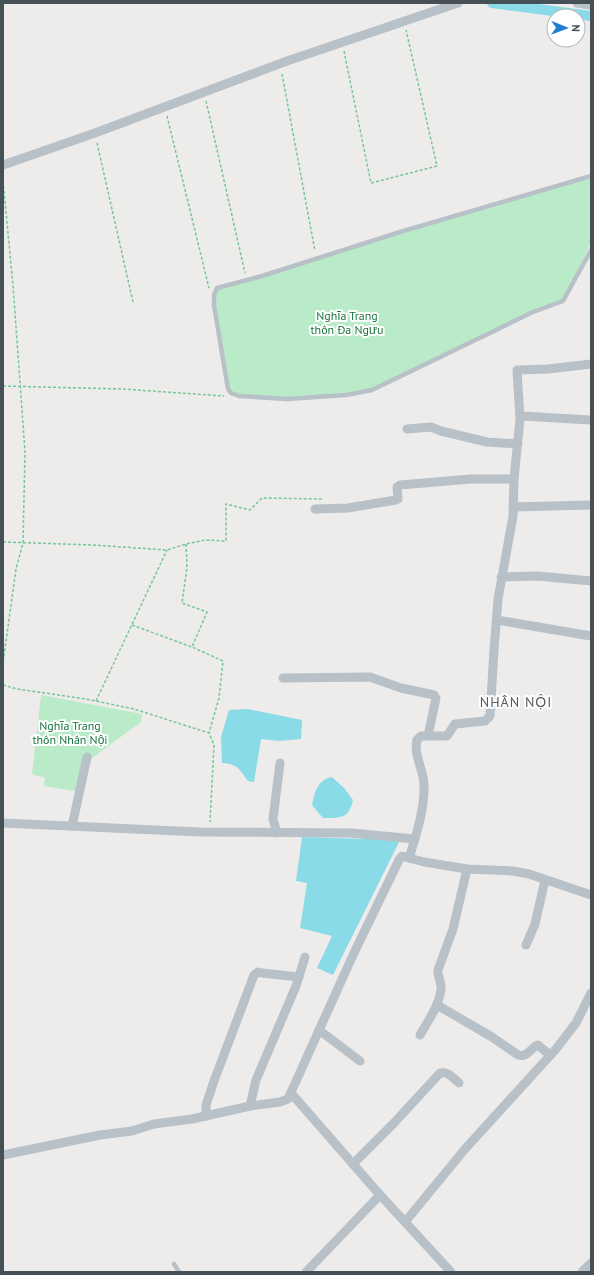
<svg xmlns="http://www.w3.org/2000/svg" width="594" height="1275" viewBox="0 0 594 1275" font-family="'PT Sans',sans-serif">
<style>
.green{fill:#baebc8}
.water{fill:#88dbe7}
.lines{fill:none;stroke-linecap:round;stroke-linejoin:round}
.canal{stroke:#88dbe7;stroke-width:10}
.path{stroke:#74c797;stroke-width:1.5;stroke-dasharray:3 2;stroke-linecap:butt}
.lane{stroke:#b7c1c7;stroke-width:4.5}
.street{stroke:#b7c1c7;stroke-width:9}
.labels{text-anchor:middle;stroke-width:4;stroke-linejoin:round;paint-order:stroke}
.park-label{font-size:12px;fill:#1a743f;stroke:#fff}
.quarter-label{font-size:14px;letter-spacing:1px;fill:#585c60;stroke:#fff}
</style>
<rect width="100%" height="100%" fill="#eeebeb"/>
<!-- green -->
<g class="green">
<path d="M591 177V242L563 301 533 312 372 390 346 395 287 399 231 393 214 305 217 288 400 232Z"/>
<path d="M41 695 142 714 141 722 92 758 82 792 44 786 45 778 32 774Z"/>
</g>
<!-- water -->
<g class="water">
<path d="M248 709 302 720 301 739 279 741 261 739 254 782 248 781C239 769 238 764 222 763L221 737 229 710Z"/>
<path d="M332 777 344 788 353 800C349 819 340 818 323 818L312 805C315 792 317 780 332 777Z"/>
<path d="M302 837 400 840 333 975 317 968 332 936 300 928 307 883 296 881Z"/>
</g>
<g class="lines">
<!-- canal -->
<path class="canal" d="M492 3 591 16"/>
<!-- path -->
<g class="path">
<path d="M344 51 371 183 437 166 406 30"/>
<path d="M282 74 315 251"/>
<path d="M206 101 245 273"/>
<path d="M167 116 209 288"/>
<path d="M97 143 133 302"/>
<path d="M3 181 13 285 25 452 23 543 16 569 3 663"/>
<path d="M3 386 122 389 224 396"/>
<path d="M3 542 93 545 167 550 186 544 205 540 226 541V504L250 510 262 498 322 499"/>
<path d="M186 544 187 567 182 603 207 612 192 647 223 661 219 698 209 733"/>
<path d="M132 625 192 647"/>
<path d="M3 685 17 689 86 699 134 709 209 733 214 745 210 822"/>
<path d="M96 701 167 550"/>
</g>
<!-- lane -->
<g class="lane">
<path d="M591 176 400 232 262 276 217 288 214 295V305L228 389 231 393 239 396 287 399 346 395 372 390 533 312 563 301 591 250"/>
<path d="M174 1264 179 1272"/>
</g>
<!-- street -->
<g class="street">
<path d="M577 3 591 5"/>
<path d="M3 165 95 133 287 61 458 3"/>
<path d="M521 416 591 420"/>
<path d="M407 429 431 427 441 431 487 442 518 444"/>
<path d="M513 507 591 505"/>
<path d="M315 509 348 508 396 500 398 499 397 487 400 485 471 479H514"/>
<path d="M501 577 538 576 591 581"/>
<path d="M497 620 591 636"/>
<path d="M283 678 370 677 401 688 434 695 436 698 428 736"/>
<path d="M3 823 200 832 351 833 415 839"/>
<path d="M72 826 87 757"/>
<path d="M277 833 273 819 280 763"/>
<path d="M409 858C416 836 425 808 424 785 424 770 413 755 417 740L421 736H447L455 724 485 721 490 716 494 650 498 599 513 516 514 479 520 419 517 370 548 369 591 364"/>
<path d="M526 945 535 924 545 880"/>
<path d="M437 1005 492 1037 518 1055C528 1058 530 1048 538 1045L550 1055"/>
<path d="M319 1030 360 1061"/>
<path d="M420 1035C428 1021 439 1006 441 989 442 982 437 977 438 970L453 929 467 869"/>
<path d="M291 1093 380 1195 405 1222 465 1149 556 1049 576 1023 591 993"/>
<path d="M250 1106 256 1080 296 986 305 957"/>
<path d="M206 1116V1105L214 1081 254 975 258 972 262 973 299 977"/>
<path d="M3 1155 100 1135 132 1131 154 1124 192 1119 250 1106 280 1102 288 1099 353 955 399 860 402 856 424 862 467 869 513 871 529 874 591 895"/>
<path d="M353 1164 393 1124 440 1073C448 1071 453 1078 459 1083"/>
<path d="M405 1222 451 1272"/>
<path d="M306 1272 380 1195"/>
<path d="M582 1272 591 1263"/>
</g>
</g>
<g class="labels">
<!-- park labels -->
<g class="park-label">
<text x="347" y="320">Nghĩa Trang<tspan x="347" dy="14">thôn Đa Ngưu</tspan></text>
<text x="70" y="730">Nghĩa Trang<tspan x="70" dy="14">thôn Nhân Nội</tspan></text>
</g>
<!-- quarter labels -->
<g class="quarter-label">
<text x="516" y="707">NHÂN NỘI</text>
</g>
</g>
<!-- border -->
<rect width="594" height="1275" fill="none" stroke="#455057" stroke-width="8"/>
<!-- north arrow -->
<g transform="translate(566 28) rotate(91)"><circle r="19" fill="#ffffff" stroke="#b5b9bc"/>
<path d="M0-3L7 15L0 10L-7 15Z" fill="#207ed2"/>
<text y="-6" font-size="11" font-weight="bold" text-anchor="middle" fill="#455057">N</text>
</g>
</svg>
